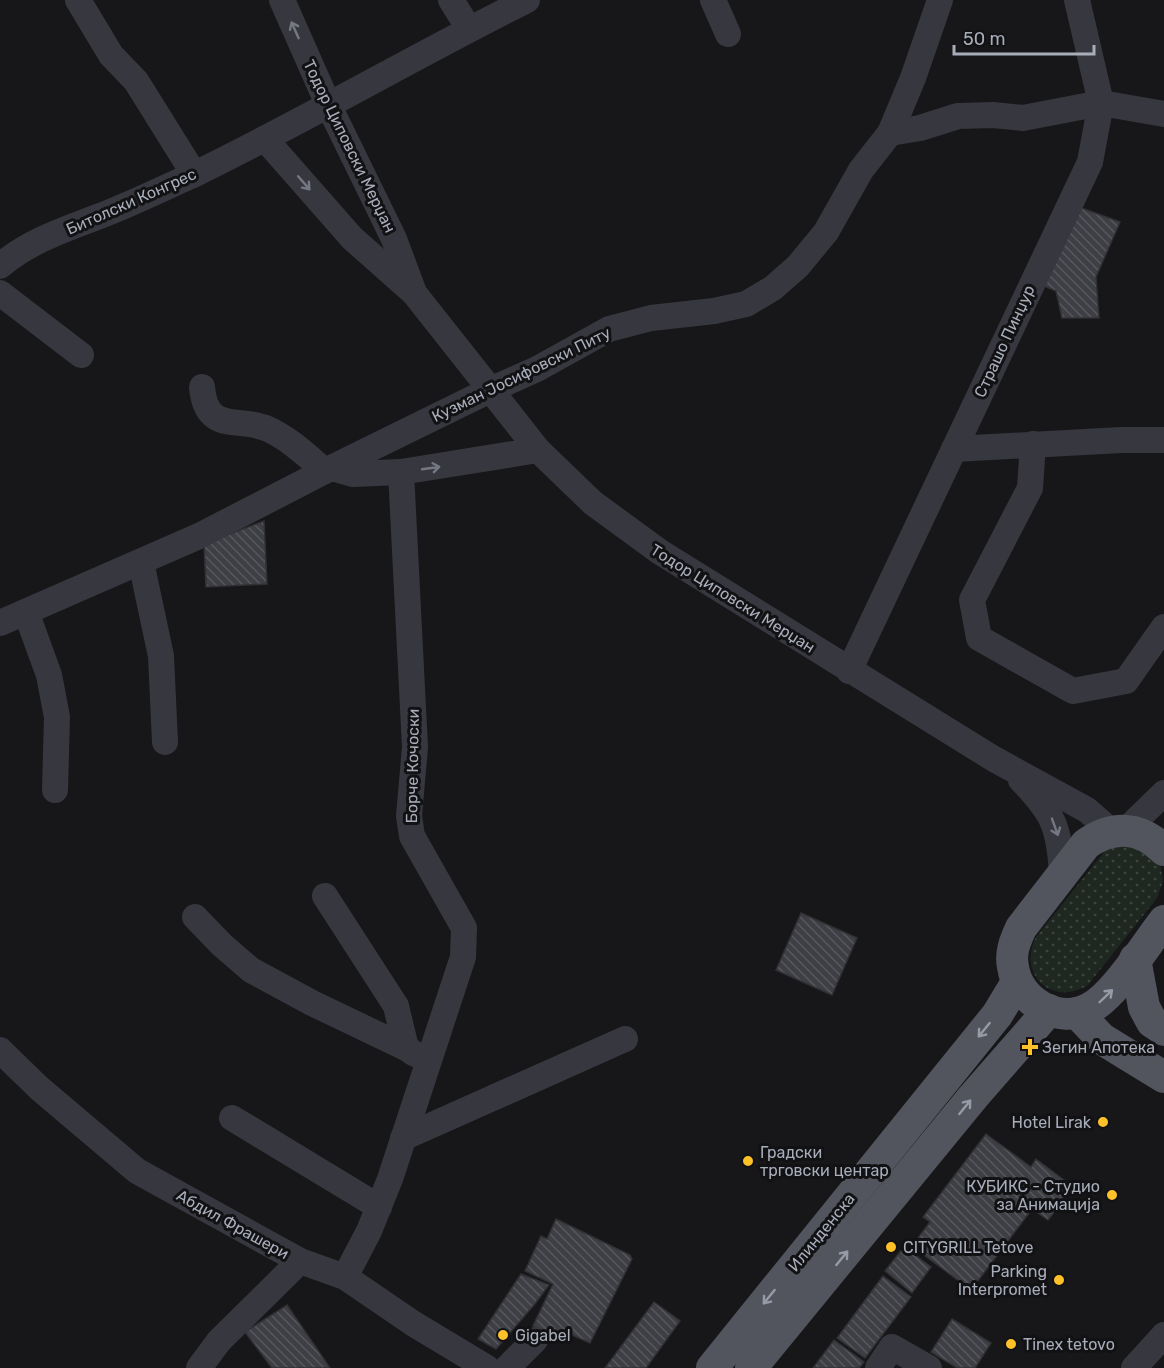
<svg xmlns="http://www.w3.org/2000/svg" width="1164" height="1368" viewBox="0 0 1164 1368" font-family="Rubik,sans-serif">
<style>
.grass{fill:url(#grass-dots)}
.building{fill:url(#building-back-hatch);stroke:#313135;stroke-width:1.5}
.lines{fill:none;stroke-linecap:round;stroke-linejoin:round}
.minor{stroke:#37383f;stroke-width:26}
.major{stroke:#53555e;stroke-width:32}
.oneway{stroke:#757883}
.oneway2{stroke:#979ba8}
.poi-dot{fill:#ffc129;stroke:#121214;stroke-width:2}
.labels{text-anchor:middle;stroke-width:6;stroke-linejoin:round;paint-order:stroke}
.street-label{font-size:16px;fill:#a8adba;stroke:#121214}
.poi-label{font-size:16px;fill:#a8adba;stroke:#121214;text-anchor:start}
</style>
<defs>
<pattern id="grass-dots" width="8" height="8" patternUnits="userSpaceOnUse" patternTransform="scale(1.5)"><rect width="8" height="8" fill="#1e2820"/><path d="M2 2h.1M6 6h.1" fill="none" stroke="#3c443e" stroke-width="1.8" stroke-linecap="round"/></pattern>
<pattern id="building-back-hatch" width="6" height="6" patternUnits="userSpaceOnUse" patternTransform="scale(1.5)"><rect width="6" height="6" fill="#3e3f44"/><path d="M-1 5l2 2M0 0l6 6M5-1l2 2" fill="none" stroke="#57585d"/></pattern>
</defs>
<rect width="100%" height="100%" fill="#171719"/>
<!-- grass -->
<path class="grass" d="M1131 843 1160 863 1163 881 1157 898 1088 985C1052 1007 1017 975 1036 937L1105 851 1112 846Z"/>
<!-- building -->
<g class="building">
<path d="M1076 206 1120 222 1096 277 1099 318H1062L1056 291 1042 285Z"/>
<path d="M264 521 267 584 206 587 204 544Z"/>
<path d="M801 913 857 938 832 995 776 970Z"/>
<path d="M986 1134 1031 1167 1036 1159 1073 1187 1048 1220 1032 1209 971 1290 912 1246 930 1222 923 1217Z"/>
<path d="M556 1219 630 1255 632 1259 590 1343 570 1334 567 1338 553 1331 548 1333 533 1326 553 1284 525 1271 541 1236 547 1239Z"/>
<path d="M904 1247 931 1267 912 1293 885 1271Z"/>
<path d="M521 1274 549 1285 534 1305 496 1349 478 1339Z"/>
<path d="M883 1276 911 1297 865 1358 837 1338Z"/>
<path d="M654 1302 680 1321 646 1368H605Z"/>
<path d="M287 1305 330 1368H272L245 1332Z"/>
<path d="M952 1319 991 1343 975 1368H957L931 1352Z"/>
<path d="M834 1340 864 1362 859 1368H813Z"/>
</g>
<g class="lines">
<!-- minor -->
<g class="minor">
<path d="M78 0 111 55 136 81 194 174"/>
<path d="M282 0 328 104 394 239 413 290"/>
<path d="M451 0 469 29"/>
<path d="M713 0 728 34"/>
<path d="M890 133 913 78 940 0"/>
<path d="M265 139 352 238 414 293 538 450 593 503 660 552 994 759 1087 810 1111 831"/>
<path d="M0 266C30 240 69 228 105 214 135 202 164 188 193 175 306 120 415 56 527 0"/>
<path d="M0 293 81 355"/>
<path d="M202 387C206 435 240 416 268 429 290 439 307 456 325 471"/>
<path d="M1033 444 1030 488 972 600 979 638 1073 691 1126 681 1164 627"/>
<path d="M954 449 1121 440H1164"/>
<path d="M332 468 353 474 401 472 538 450"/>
<path d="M141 562 161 656 165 742"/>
<path d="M26 612 49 675 57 717 55 790"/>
<path d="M0 623 199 536 325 471 490 390 537 369 609 329 651 318 714 311 746 304 773 288 798 266 826 232 861 170 890 133 920 128 958 116 993 115 1023 118 1101 103 1164 114"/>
<path d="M849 671 1090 162 1101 103 1077 0"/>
<path d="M1021 780C1054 814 1059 827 1062 873"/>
<path d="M1126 830 1164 793"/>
<path d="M325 896 396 1006 406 1048 415 1054"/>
<path d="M195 917 222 945 251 970 312 1003 406 1048"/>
<path d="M0 1050 39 1088 137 1171 300 1261 345 1277 414 1324 487 1368"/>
<path d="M232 1118 379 1207"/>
<path d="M403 1138 625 1039"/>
<path d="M345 1277 369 1231 390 1179 463 957 464 928 412 836 409 816 415 747 401 472"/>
<path d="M199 1368 219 1341 300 1261"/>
<path d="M507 1368 535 1340"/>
<path d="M878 1368 892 1347 929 1368"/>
<path d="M1134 1368 1164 1335"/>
</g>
<!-- major -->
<g class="major">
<path d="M1164 850C1140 826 1113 825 1086 844L1021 928C1015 941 1010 953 1013 967 1018 1002 1059 1025 1090 1008 1115 995 1146 944 1164 921"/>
<path d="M1135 959 1144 1007 1152 1022 1164 1030"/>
<path d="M1077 1013 1102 1039 1164 1077"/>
<path d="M712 1368 997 1015 1017 982"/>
<path d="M751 1368 973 1097 1049 1010"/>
</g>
</g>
<!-- one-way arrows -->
<defs><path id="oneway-shaft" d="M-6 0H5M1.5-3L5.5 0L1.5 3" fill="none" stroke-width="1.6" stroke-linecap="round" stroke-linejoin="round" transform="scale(1.5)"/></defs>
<g class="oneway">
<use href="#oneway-shaft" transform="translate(295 30) rotate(-114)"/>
<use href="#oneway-shaft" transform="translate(304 183) rotate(49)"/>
<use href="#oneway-shaft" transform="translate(431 468) rotate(-8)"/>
<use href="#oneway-shaft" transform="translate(1055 827) rotate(70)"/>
</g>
<g class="oneway2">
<use href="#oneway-shaft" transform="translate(1106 996) rotate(-44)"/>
<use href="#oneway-shaft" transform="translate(984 1030) rotate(129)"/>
<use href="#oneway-shaft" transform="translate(965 1107) rotate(-51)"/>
<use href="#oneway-shaft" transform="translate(842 1258) rotate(-51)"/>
<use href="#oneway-shaft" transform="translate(769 1297) rotate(129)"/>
</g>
<!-- markers -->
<g class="poi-dot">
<path d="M1027 1038h6v6h6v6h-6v6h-6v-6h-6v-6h6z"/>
<circle cx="1103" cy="1122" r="6"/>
<circle cx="748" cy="1161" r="6"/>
<circle cx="1112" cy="1195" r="6"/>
<circle cx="891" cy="1247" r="6"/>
<circle cx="1059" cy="1280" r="6"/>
<circle cx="503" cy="1335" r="6"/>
<circle cx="1011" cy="1344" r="6"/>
</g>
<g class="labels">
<!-- street labels -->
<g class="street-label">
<text transform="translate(350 146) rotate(64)" y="6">Тодор Циповски Мерџан</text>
<text transform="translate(131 201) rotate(-24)" y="6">Битолски Конгрес</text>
<text transform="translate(1004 341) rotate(-65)" y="6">Страшо Пинџур</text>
<text transform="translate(521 374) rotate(-26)" y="6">Кузман Јосифовски Питу</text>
<text transform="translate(733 598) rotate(32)" y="6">Тодор Циповски Мерџан</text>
<text transform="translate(412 766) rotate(-89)" y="6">Борче Кочоски</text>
<text transform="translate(233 1224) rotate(29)" y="6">Абдил Фрашери</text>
<text transform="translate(821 1232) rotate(-51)" y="6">Илинденска</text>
</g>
<!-- poi labels -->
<g class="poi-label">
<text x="1042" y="1053">Зегин Апотека</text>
<text x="1091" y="1128" text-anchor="end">Hotel Lirak</text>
<text x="760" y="1158">Градски<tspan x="760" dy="18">трговски центар</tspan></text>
<text x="1100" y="1192" text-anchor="end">КУБИКС - Студио<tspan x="1100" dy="18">за Анимација</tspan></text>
<text x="903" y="1253">CITYGRILL Tetove</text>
<text x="1047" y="1277" text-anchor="end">Parking<tspan x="1047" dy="18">Interpromet</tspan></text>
<text x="515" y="1341">Gigabel</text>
<text x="1023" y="1350">Tinex tetovo</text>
</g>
</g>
<!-- scale -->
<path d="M954 45v9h140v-9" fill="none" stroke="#a8adba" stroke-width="3"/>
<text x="963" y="45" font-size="18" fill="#a8adba" stroke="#121214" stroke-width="4.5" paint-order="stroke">50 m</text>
</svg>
